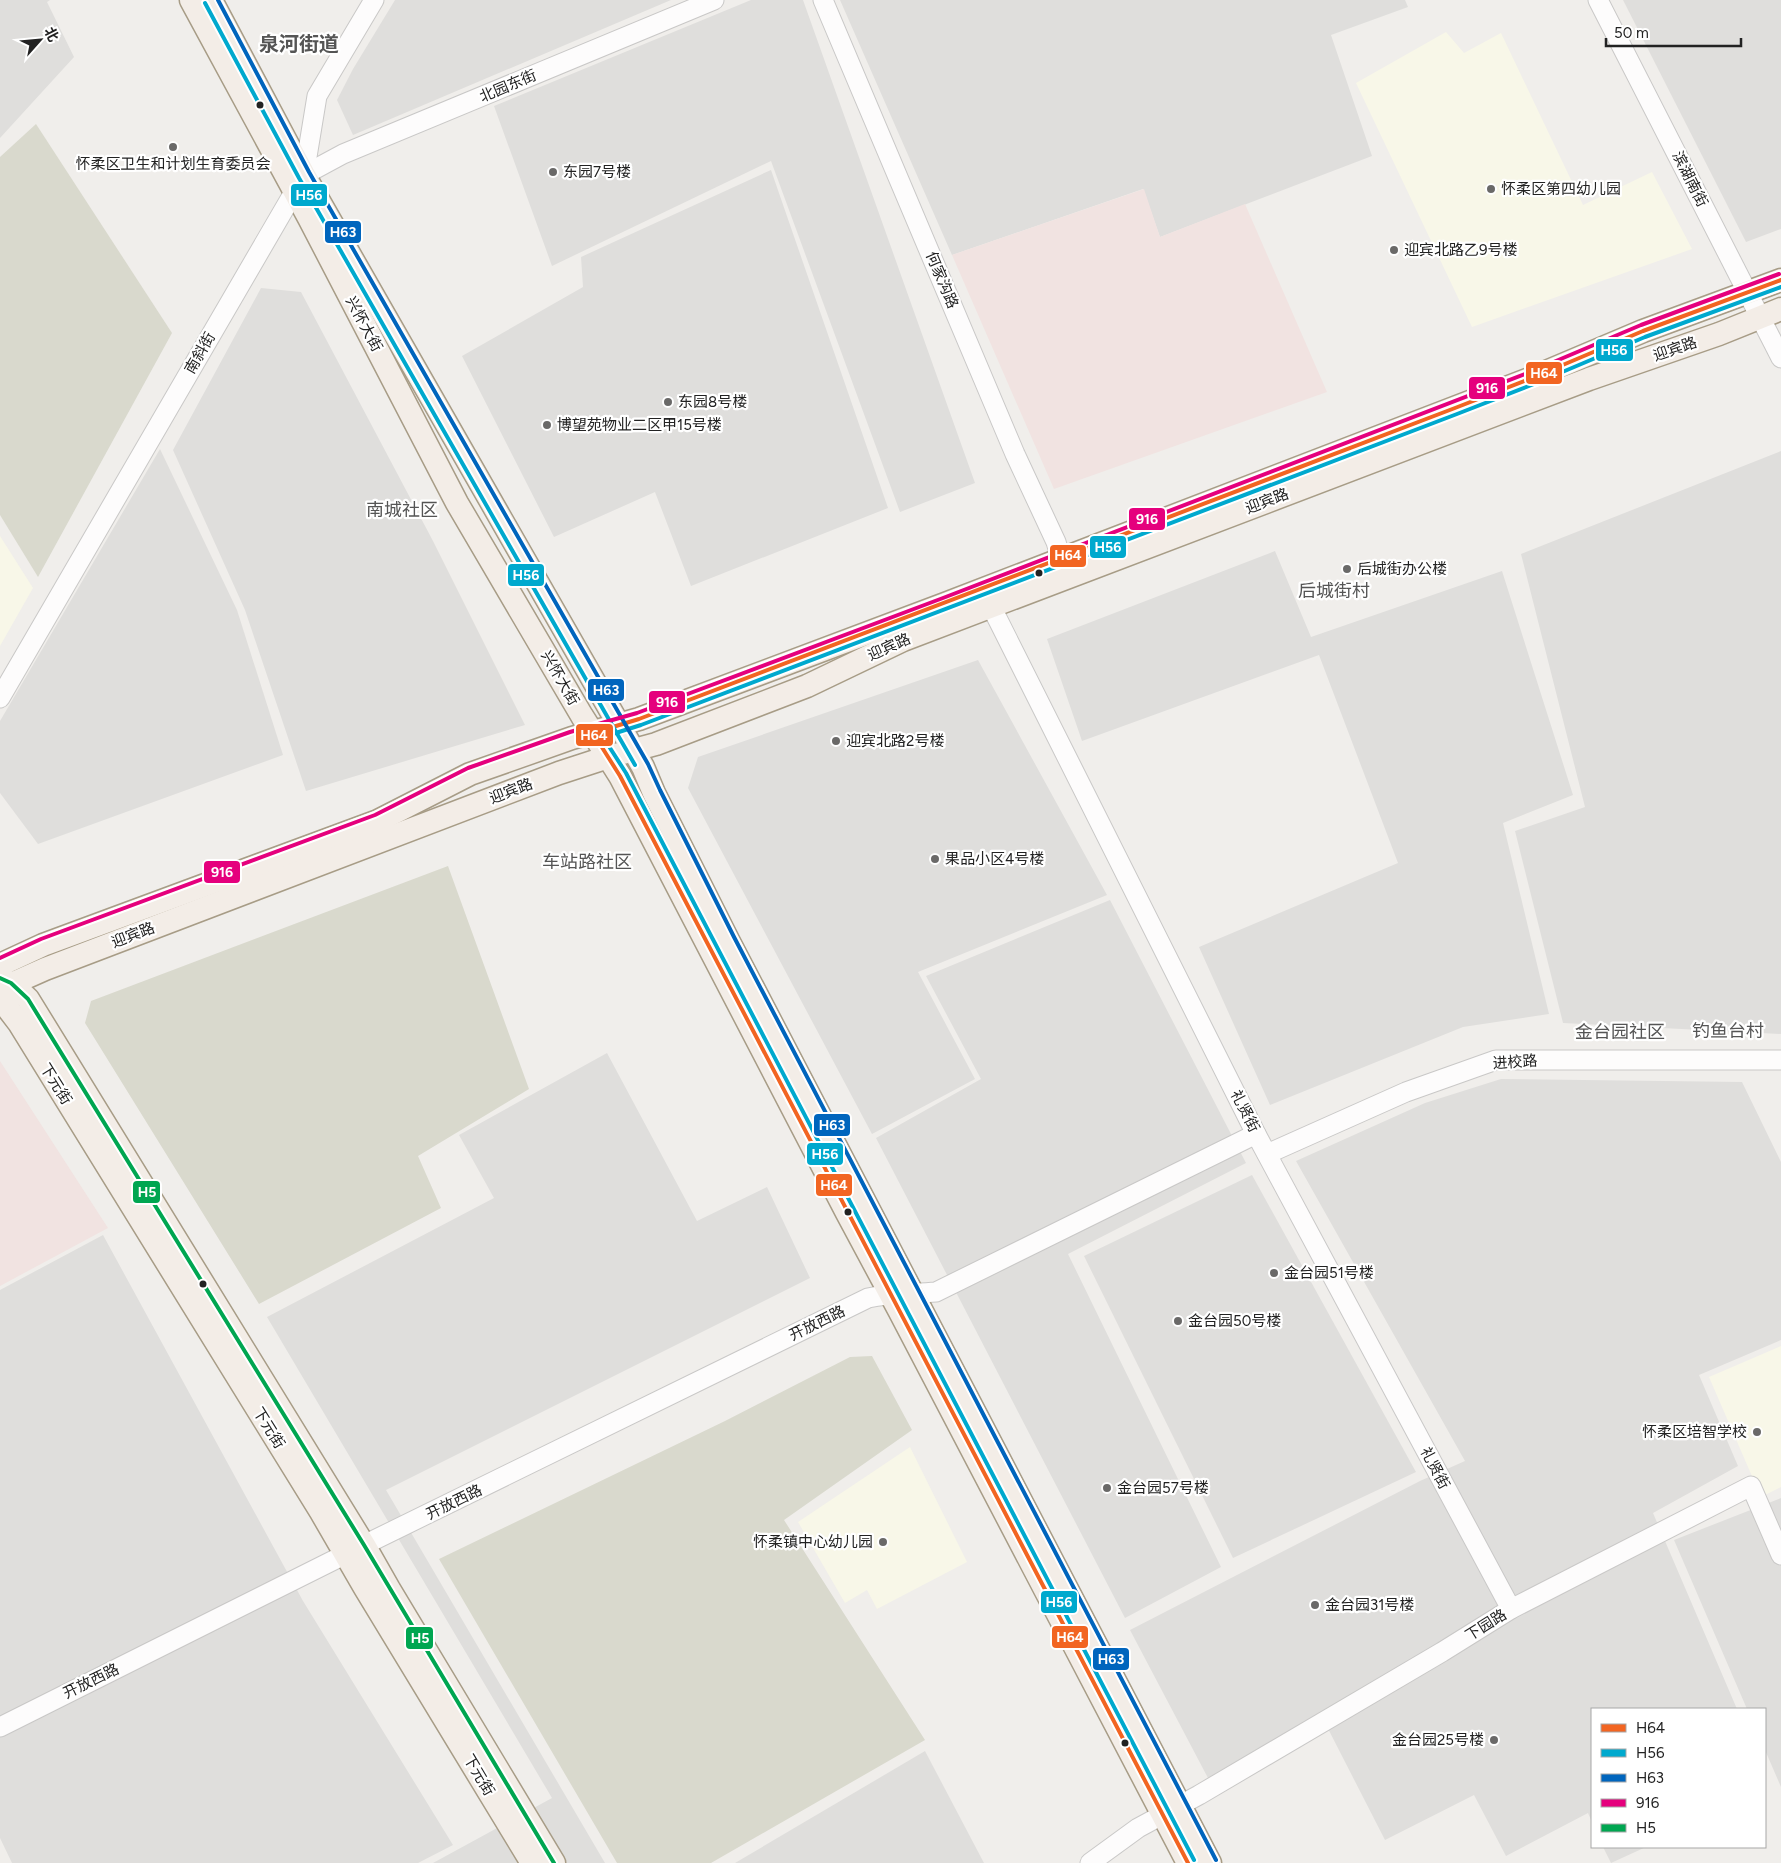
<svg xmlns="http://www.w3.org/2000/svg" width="1781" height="1863" viewBox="0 0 1781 1863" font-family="Figtree,'Noto Sans SC',sans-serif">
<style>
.residential{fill:#dfdedc}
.commercial{fill:#f1e3e1}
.education{fill:#f8f7e8}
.construction{fill:#d9d9cd}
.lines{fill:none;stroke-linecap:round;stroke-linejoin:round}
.minor-casing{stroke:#c9c8c7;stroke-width:21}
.major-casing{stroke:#a79c86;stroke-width:25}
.minor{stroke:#fdfcfc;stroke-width:19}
.major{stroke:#f3ede7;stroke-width:22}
.bus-1-casing{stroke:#fff;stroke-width:8}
.bus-2-casing{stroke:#fff;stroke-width:8}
.bus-3-casing{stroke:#fff;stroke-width:8}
.bus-4-casing{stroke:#fff;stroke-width:8}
.bus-5-casing{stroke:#fff;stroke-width:8}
.bus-1{stroke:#f26522;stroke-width:4}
.bus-2{stroke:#00a9ce;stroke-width:4}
.bus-3{stroke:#0065bd;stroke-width:4}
.bus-4{stroke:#e5007d;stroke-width:4}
.bus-5{stroke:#00a651;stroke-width:4}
.bus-dot{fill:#222;stroke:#fff;stroke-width:2}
.poi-dot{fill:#6a6968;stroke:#fff;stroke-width:2}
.labels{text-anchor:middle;stroke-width:4.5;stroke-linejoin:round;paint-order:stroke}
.street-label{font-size:15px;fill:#222;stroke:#fff}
.poi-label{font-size:15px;fill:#222;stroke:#fff;text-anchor:start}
.quarter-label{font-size:18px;fill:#555;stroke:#fff}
.district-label{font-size:20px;font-weight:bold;fill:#555;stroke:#fff}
.line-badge{stroke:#fff;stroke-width:2}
.badge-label{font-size:14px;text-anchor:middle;font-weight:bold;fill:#fff}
</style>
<rect width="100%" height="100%" fill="#f0eeeb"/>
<!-- residential -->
<g class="residential">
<path d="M0 0H50L47 2 74 57 0 138Z"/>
<path d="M395 0H671L353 135 337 100 353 69Z"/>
<path d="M751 0H803L975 483 900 512 771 161 552 266 494 106Z"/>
<path d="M840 0H1405L1408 7 1331 35 1372 156 1160 237 1143 189 952 255Z"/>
<path d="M1623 0H1781V229L1746 242Z"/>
<path d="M771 170 888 508 691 586 655 492 554 537 462 356 583 287 581 257Z"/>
<path d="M261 288 301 292 433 541 525 725 306 791 245 610 173 450Z"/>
<path d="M160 449 237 610 283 755 38 844 0 793V721Z"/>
<path d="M1781 451V1034L1563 1023 1515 831 1585 807 1521 554Z"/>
<path d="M1275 551 1311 637 1502 571 1573 795 1503 823 1549 1014 1463 1027 1270 1105 1199 947 1398 863 1319 655 1082 741 1047 639Z"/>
<path d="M978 660 1107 895 918 972 975 1079 872 1134 688 788 698 757Z"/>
<path d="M1110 900 1246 1163 1068 1254 1221 1567 1125 1618 876 1138 981 1079 926 976Z"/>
<path d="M607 1053 697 1221 767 1187 810 1278 386 1490 605 1863H433L552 1798 267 1317 494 1198 459 1135Z"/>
<path d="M1501 1079 1742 1082 1781 1162V1340L1699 1375 1738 1466 1653 1513 1737 1709H1592V1822L1588 1813 1506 1856 1474 1795 1385 1840 1320 1713 1208 1778 1130 1630 1420 1481 1465 1461 1296 1161 1425 1103Z"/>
<path d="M1252 1175 1416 1472 1233 1558 1084 1256Z"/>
<path d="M103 1235 303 1601 453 1845 418 1863H12L0 1838V1290Z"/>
<path d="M1781 1498V1787L1765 1750V1709H1747L1674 1540Z"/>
<path d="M925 1751 984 1863H735Z"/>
<path d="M1603 1847H1646L1611 1863Z"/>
</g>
<!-- commercial -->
<g class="commercial">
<path d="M1144 189 1160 237 1245 204 1327 392 1054 489 952 255Z"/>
<path d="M0 1061 108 1228 0 1286Z"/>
</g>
<!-- education -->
<g class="education">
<path d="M1446 32 1464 53 1501 33 1583 205 1652 172 1692 249 1472 327 1356 83Z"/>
<path d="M0 536 33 588 0 646Z"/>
<path d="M1781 1346V1487L1761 1497 1709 1377Z"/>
<path d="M910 1447 967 1562 877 1609 867 1590 845 1603 798 1522Z"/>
</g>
<!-- construction -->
<g class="construction">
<path d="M36 124 172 333 38 577 0 515V157Z"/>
<path d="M448 866 529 1089 418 1156 441 1208 259 1304 85 1023 91 1001Z"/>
<path d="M872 1356 912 1430 784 1520 925 1740 711 1863H617L439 1559 725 1421 850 1357Z"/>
</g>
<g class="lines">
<!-- minor casing -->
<g class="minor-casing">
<g id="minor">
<path d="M823 0 1015 454 1056 542 1061 559"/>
<path d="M1598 0 1781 358"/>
<path d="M304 175 343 154 714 0"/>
<path d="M991 606 1256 1134 1511 1609"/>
<path d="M0 698 304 175 317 96 374 0"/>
<path d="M1267 1154 1406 1092 1496 1060H1781"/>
<path d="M0 1727 364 1545 868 1298C891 1293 913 1294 936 1292L1256 1134"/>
<path d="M1090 1863 1138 1828 1199 1795 1442 1652 1511 1609 1751 1486 1781 1555"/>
</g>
</g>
<!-- major casing -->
<g class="major-casing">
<g id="major">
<path d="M191 0 309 218 457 503 582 716 620 776 847 1213 899 1310 1188 1863"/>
<path d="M211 0 304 175 643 767 654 793 728 940 1210 1863"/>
<path d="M0 965 43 945 378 821 470 774 572 738 639 719 945 604 1532 378 1643 331 1781 280"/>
<path d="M0 978 11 983 28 999 364 1545 389 1589 554 1863"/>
<path d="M0 989 45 969 559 773 608 757 656 744 807 686 903 640 1589 379 1719 334 1781 309"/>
<path d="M0 998 19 1023 321 1512 365 1588 532 1863"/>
</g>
</g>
<!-- minor -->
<use href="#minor" class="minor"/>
<!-- major -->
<use href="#major" class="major"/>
<!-- bus-1 casing -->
<g class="bus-1-casing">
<path id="bus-1" d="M1188 1863 620 776 593 733 639 719 1455 408 1532 378 1643 331 1781 280"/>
</g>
<!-- bus-2 casing -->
<g class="bus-2-casing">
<g id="bus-2">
<path d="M205 3 299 178 635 765"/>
<path d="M1194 1860 626 773 603 737 641 725 1457 414 1534 384 1645 337 1781 287"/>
</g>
</g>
<!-- bus-3 casing -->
<g class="bus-3-casing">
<path id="bus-3" d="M218 0 309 172 648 764 660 790 734 937 1216 1860"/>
</g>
<!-- bus-4 casing -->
<g class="bus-4-casing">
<path id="bus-4" d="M0 958 41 939 375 815 468 768 570 732 637 713 943 598 1530 372 1641 325 1779 274"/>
</g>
<!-- bus-5 casing -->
<g class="bus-5-casing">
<path id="bus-5" d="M0 978 11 983 28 999 364 1545 554 1863"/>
</g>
<!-- bus-1 -->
<use href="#bus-1" class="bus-1"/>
<!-- bus-2 -->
<use href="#bus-2" class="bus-2"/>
<!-- bus-3 -->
<use href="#bus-3" class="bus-3"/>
<!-- bus-4 -->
<use href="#bus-4" class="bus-4"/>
<!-- bus-5 -->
<use href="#bus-5" class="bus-5"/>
</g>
<!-- markers -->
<g class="bus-dot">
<circle cx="260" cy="105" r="4.5"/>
<circle cx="1039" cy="573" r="4.5"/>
<circle cx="848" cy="1212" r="4.5"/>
<circle cx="203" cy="1284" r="4.5"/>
<circle cx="1125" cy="1743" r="4.5"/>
</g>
<g class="poi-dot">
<circle cx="173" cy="147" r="5"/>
<circle cx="553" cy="172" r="5"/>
<circle cx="1491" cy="189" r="5"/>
<circle cx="1394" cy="250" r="5"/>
<circle cx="668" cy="402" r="5"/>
<circle cx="547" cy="425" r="5"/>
<circle cx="1347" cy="569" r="5"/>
<circle cx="836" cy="741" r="5"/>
<circle cx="935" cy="859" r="5"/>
<circle cx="1274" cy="1273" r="5"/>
<circle cx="1178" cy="1321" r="5"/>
<circle cx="1757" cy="1432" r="5"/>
<circle cx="1107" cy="1488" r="5"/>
<circle cx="883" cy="1542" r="5"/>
<circle cx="1315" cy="1605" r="5"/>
<circle cx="1494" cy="1740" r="5"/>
</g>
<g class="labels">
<!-- street labels -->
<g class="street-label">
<text transform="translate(508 86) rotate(-23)" y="5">北园东街</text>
<text transform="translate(1690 179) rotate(63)" y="5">滨湖南街</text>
<text transform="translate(942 280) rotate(67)" y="5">何家沟路</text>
<text transform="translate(364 324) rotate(62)" y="5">兴怀大街</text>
<text transform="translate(1675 349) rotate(-19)" y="5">迎宾路</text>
<text transform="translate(200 353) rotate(-60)" y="5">南斜街</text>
<text transform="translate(1267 501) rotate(-21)" y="5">迎宾路</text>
<text transform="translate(889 647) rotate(-24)" y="5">迎宾路</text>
<text transform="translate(560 678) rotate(60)" y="5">兴怀大街</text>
<text transform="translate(511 791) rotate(-21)" y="5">迎宾路</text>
<text transform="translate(133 935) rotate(-21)" y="5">迎宾路</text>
<text transform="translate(1515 1062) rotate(-4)" y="5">进校路</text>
<text transform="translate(56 1084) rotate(58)" y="5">下元街</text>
<text transform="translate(1245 1111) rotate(63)" y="5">礼贤街</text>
<text transform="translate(817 1323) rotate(-26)" y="5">开放西路</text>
<text transform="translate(269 1428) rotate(58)" y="5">下元街</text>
<text transform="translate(1435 1468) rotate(62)" y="5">礼贤街</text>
<text transform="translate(454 1502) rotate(-26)" y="5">开放西路</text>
<text transform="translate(1486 1625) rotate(-32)" y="5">下园路</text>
<text transform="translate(91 1681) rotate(-26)" y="5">开放西路</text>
<text transform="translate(479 1775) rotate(59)" y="5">下元街</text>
</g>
<!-- poi labels -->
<g class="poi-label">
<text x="173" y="169" text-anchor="middle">怀柔区卫生和计划生育委员会</text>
<text x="563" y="177">东园7号楼</text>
<text x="1501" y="194">怀柔区第四幼儿园</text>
<text x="1404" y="255">迎宾北路乙9号楼</text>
<text x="678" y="407">东园8号楼</text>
<text x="557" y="430">博望苑物业二区甲15号楼</text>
<text x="1357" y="574">后城街办公楼</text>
<text x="846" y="746">迎宾北路2号楼</text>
<text x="945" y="864">果品小区4号楼</text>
<text x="1284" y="1278">金台园51号楼</text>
<text x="1188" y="1326">金台园50号楼</text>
<text x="1747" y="1437" text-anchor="end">怀柔区培智学校</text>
<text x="1117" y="1493">金台园57号楼</text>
<text x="873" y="1547" text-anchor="end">怀柔镇中心幼儿园</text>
<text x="1325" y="1610">金台园31号楼</text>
<text x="1484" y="1745" text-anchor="end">金台园25号楼</text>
</g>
<!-- quarter labels -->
<g class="quarter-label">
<text x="402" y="516">南城社区</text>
<text x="1334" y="597">后城街村</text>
<text x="587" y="868">车站路社区</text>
<text x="1728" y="1037">钓鱼台村</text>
<text x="1620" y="1038">金台园社区</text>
</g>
<!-- district labels -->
<g class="district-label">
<text x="299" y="51">泉河街道</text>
</g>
</g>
<g class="line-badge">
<rect x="290" y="183" width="38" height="24" rx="5" fill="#00a9ce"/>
<rect x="324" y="220" width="38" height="24" rx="5" fill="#0065bd"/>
<rect x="1595" y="338" width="39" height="24" rx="5" fill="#00a9ce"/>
<rect x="1525" y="361" width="38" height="24" rx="5" fill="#f26522"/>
<rect x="1468" y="376" width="38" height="24" rx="5" fill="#e5007d"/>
<rect x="1128" y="507" width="38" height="24" rx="5" fill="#e5007d"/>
<rect x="1089" y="535" width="38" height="24" rx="5" fill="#00a9ce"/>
<rect x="1049" y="544" width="38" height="24" rx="5" fill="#f26522"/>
<rect x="507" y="563" width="38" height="24" rx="5" fill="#00a9ce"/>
<rect x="587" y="678" width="38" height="24" rx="5" fill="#0065bd"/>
<rect x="648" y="690" width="38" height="24" rx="5" fill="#e5007d"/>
<rect x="575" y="723" width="39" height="24" rx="5" fill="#f26522"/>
<rect x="203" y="860" width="38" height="24" rx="5" fill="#e5007d"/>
<rect x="813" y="1113" width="38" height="24" rx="5" fill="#0065bd"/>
<rect x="806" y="1142" width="38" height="24" rx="5" fill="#00a9ce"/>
<rect x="815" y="1173" width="38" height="24" rx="5" fill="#f26522"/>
<rect x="132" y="1180" width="29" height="24" rx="5" fill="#00a651"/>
<rect x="1040" y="1590" width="38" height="24" rx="5" fill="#00a9ce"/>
<rect x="1051" y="1625" width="38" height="24" rx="5" fill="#f26522"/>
<rect x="405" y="1626" width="29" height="24" rx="5" fill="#00a651"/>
<rect x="1092" y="1647" width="38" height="24" rx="5" fill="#0065bd"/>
</g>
<g class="badge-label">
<text x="309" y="200">H56</text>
<text x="343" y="237">H63</text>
<text x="1614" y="355">H56</text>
<text x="1544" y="378">H64</text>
<text x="1487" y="393">916</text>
<text x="1147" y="524">916</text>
<text x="1108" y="552">H56</text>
<text x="1068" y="560">H64</text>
<text x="526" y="580">H56</text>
<text x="606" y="695">H63</text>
<text x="667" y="707">916</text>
<text x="594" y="740">H64</text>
<text x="222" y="877">916</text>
<text x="832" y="1130">H63</text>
<text x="825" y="1159">H56</text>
<text x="834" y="1190">H64</text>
<text x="147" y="1197">H5</text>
<text x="1059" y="1607">H56</text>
<text x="1070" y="1642">H64</text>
<text x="420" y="1643">H5</text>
<text x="1111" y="1664">H63</text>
</g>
<!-- legend -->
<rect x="1591" y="1708" width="175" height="140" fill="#ffffff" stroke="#a7a7a7"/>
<rect x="1601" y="1724" width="25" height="8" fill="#f26522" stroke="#a7a7a7"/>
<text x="1636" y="1733" font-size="15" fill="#222222">H64</text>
<rect x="1601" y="1749" width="25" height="8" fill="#00a9ce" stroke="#a7a7a7"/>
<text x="1636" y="1758" font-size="15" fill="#222222">H56</text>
<rect x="1601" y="1774" width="25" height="8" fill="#0065bd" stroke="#a7a7a7"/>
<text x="1636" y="1783" font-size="15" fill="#222222">H63</text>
<rect x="1601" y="1799" width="25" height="8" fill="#e5007d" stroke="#a7a7a7"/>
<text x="1636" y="1808" font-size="15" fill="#222222">916</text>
<rect x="1601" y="1824" width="25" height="8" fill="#00a651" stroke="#a7a7a7"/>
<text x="1636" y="1833" font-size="15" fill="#222222">H5</text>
<!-- north arrow -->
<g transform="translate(40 40) rotate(63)" stroke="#ffffff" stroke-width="4" paint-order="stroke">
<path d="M0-4L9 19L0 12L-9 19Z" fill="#222222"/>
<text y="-8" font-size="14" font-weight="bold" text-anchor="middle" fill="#222222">北</text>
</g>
<!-- scale -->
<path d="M1606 38v8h135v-8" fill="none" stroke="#222222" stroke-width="2.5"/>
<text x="1614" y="38" font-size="15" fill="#222222" stroke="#ffffff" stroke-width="4" paint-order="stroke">50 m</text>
</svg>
